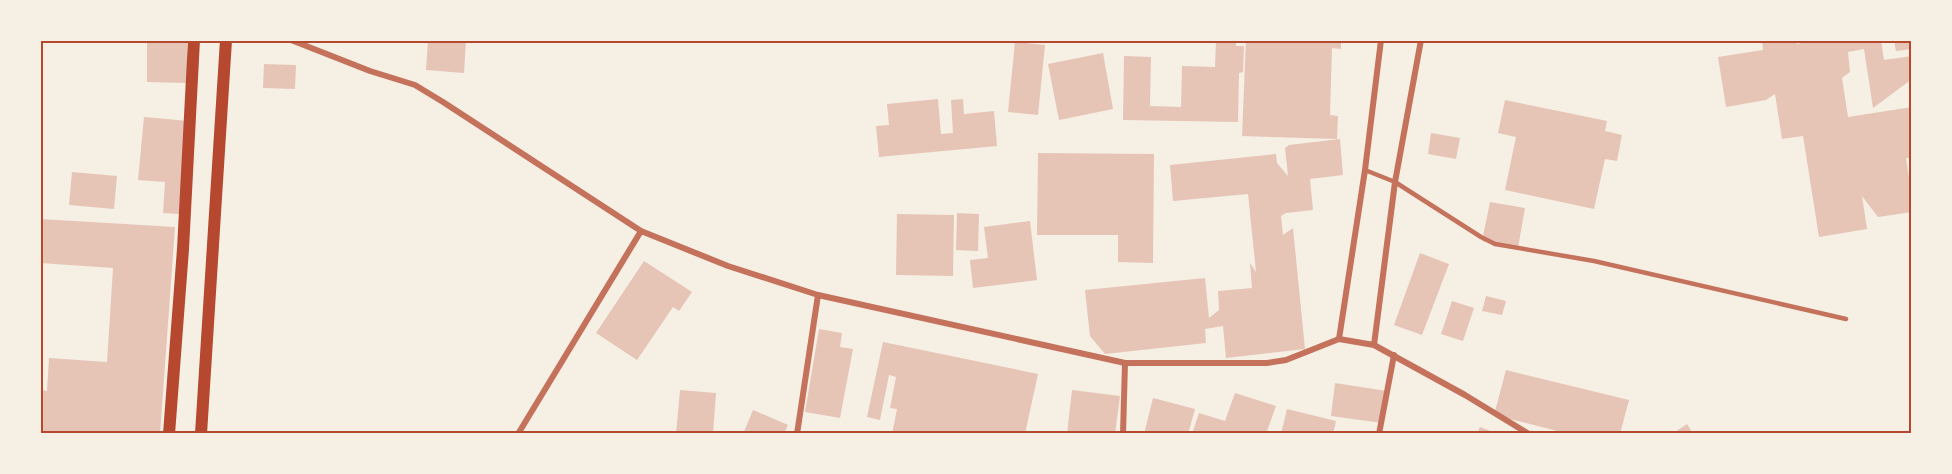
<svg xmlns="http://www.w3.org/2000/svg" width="1952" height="474" viewBox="0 0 1952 474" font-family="Lato,sans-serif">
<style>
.building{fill:#e6c5b7}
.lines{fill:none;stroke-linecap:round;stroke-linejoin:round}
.service{stroke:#c5725c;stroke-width:4.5}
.minor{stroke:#c5725c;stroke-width:6}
.secondary{stroke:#b5482f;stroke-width:12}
.neatline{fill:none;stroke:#b5482f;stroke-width:2}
</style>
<rect width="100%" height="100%" fill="#f6efe4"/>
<!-- building -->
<g class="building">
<path d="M147 40H187V83L147 82Z"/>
<path d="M428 40H466L464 73 426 70Z"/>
<path d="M1216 40H1236V46H1244L1243 72 1239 73 1238 122 1123 120 1124 56 1151 57 1150 106 1181 107 1182 66 1215 67Z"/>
<path d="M1246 40H1341V49L1332 48 1330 115 1338 116 1337 139 1242 136Z"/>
<path d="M1762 40H1797V44L1816 40H1881L1884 60 1912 56V79L1873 108 1864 49 1848 52 1850 72 1842 78 1848 117 1912 107V158H1906L1912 197V212L1878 217 1862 196 1867 229 1819 237 1803 136 1782 139 1775 94 1766 100 1726 107 1718 57 1763 50Z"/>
<path d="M1894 40H1912V49L1896 51Z"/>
<path d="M1015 42 1045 45 1038 115 1008 112Z"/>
<path d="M1103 53 1113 109 1059 120 1048 64Z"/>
<path d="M264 64 296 65 295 89 263 88Z"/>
<path d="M938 99 941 134 953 133 951 100 963 99 964 114 994 111 997 146 879 157 876 126 889 125 887 104Z"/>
<path d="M1505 100 1607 121 1605 131 1622 135 1617 161 1605 159 1594 209 1505 190 1516 137 1498 133Z"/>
<path d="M144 117 189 121 180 214 163 213 165 182 138 180Z"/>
<path d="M1431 133 1460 138 1456 159 1428 154Z"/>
<path d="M1340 139 1343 175 1310 179 1313 210 1286 213 1281 216 1283 235 1293 228 1305 349 1226 358 1223 326 1205 329 1206 343 1105 354 1090 336 1085 290 1205 278 1209 318 1219 310 1218 291 1252 288 1250 263 1256 272 1248 194 1173 201 1170 165 1276 154 1277 163 1288 176 1285 148 1289 145Z"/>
<path d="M1038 153 1154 154 1153 263 1118 262V235H1037Z"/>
<path d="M72 172 117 176 114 209 69 205Z"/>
<path d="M1490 202 1525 208 1518 248 1482 241Z"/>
<path d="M957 213 979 214 978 251 956 250Z"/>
<path d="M897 214 954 215 953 276 896 275Z"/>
<path d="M40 219 175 227 160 434 40 432V390L47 391 49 358 107 362 113 268 40 263Z"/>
<path d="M1030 221 1037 280 973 288 970 260 988 258 984 227Z"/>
<path d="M1420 253 1449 264 1422 335 1394 325Z"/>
<path d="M644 261 692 292 679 311 673 307 637 360 596 333Z"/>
<path d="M1486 296 1506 301 1502 315 1482 311Z"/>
<path d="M1452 301 1474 308 1463 341 1441 334Z"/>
<path d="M819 329 842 333 840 347 853 349 840 418 805 412Z"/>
<path d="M883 342 1038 374 1025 434H989L976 431 975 434H892L897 409 890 408 896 377 889 375 880 420 867 417Z"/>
<path d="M1506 370 1629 400 1620 434H1569L1494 415Z"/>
<path d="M1335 383 1387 391 1382 423 1331 416Z"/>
<path d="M680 390 716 393 713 434H676Z"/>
<path d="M1072 390 1120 396 1115 434H1067Z"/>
<path d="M1235 393 1276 406 1266 434H1192L1199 413 1225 421Z"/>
<path d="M1153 398 1195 409 1188 434H1144Z"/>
<path d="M1287 409 1336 421 1333 434H1281Z"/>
<path d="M753 410 788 425 784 434H743Z"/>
<path d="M1687 424 1692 432 1689 434H1672Z"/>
<path d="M1480 427 1496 433V434H1477Z"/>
</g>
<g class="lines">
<!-- service -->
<path class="service" d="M1365 170 1395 182 1481 237 1495 244 1594 261 1846 319"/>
<!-- minor -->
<g class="minor">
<path d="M291 40 370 71 415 85 443 102 641 231 728 266 818 295 1125 363H1267L1286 360 1339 339 1374 345 1465 395 1529 434"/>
<path d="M1339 339 1365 170 1381 40"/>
<path d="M1374 345 1395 182 1421 40"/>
<path d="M518 434 641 231"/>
<path d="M797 434 818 295"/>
<path d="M1123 434 1125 363"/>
<path d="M1379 434 1394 355"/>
</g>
<!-- secondary -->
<g class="secondary">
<path d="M169 434 183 249 194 40"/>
<path d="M201 434 226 40"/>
</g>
</g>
<!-- border -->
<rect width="1952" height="474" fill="none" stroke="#f6efe4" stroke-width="84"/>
<rect x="42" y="42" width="1868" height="390" class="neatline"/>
</svg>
